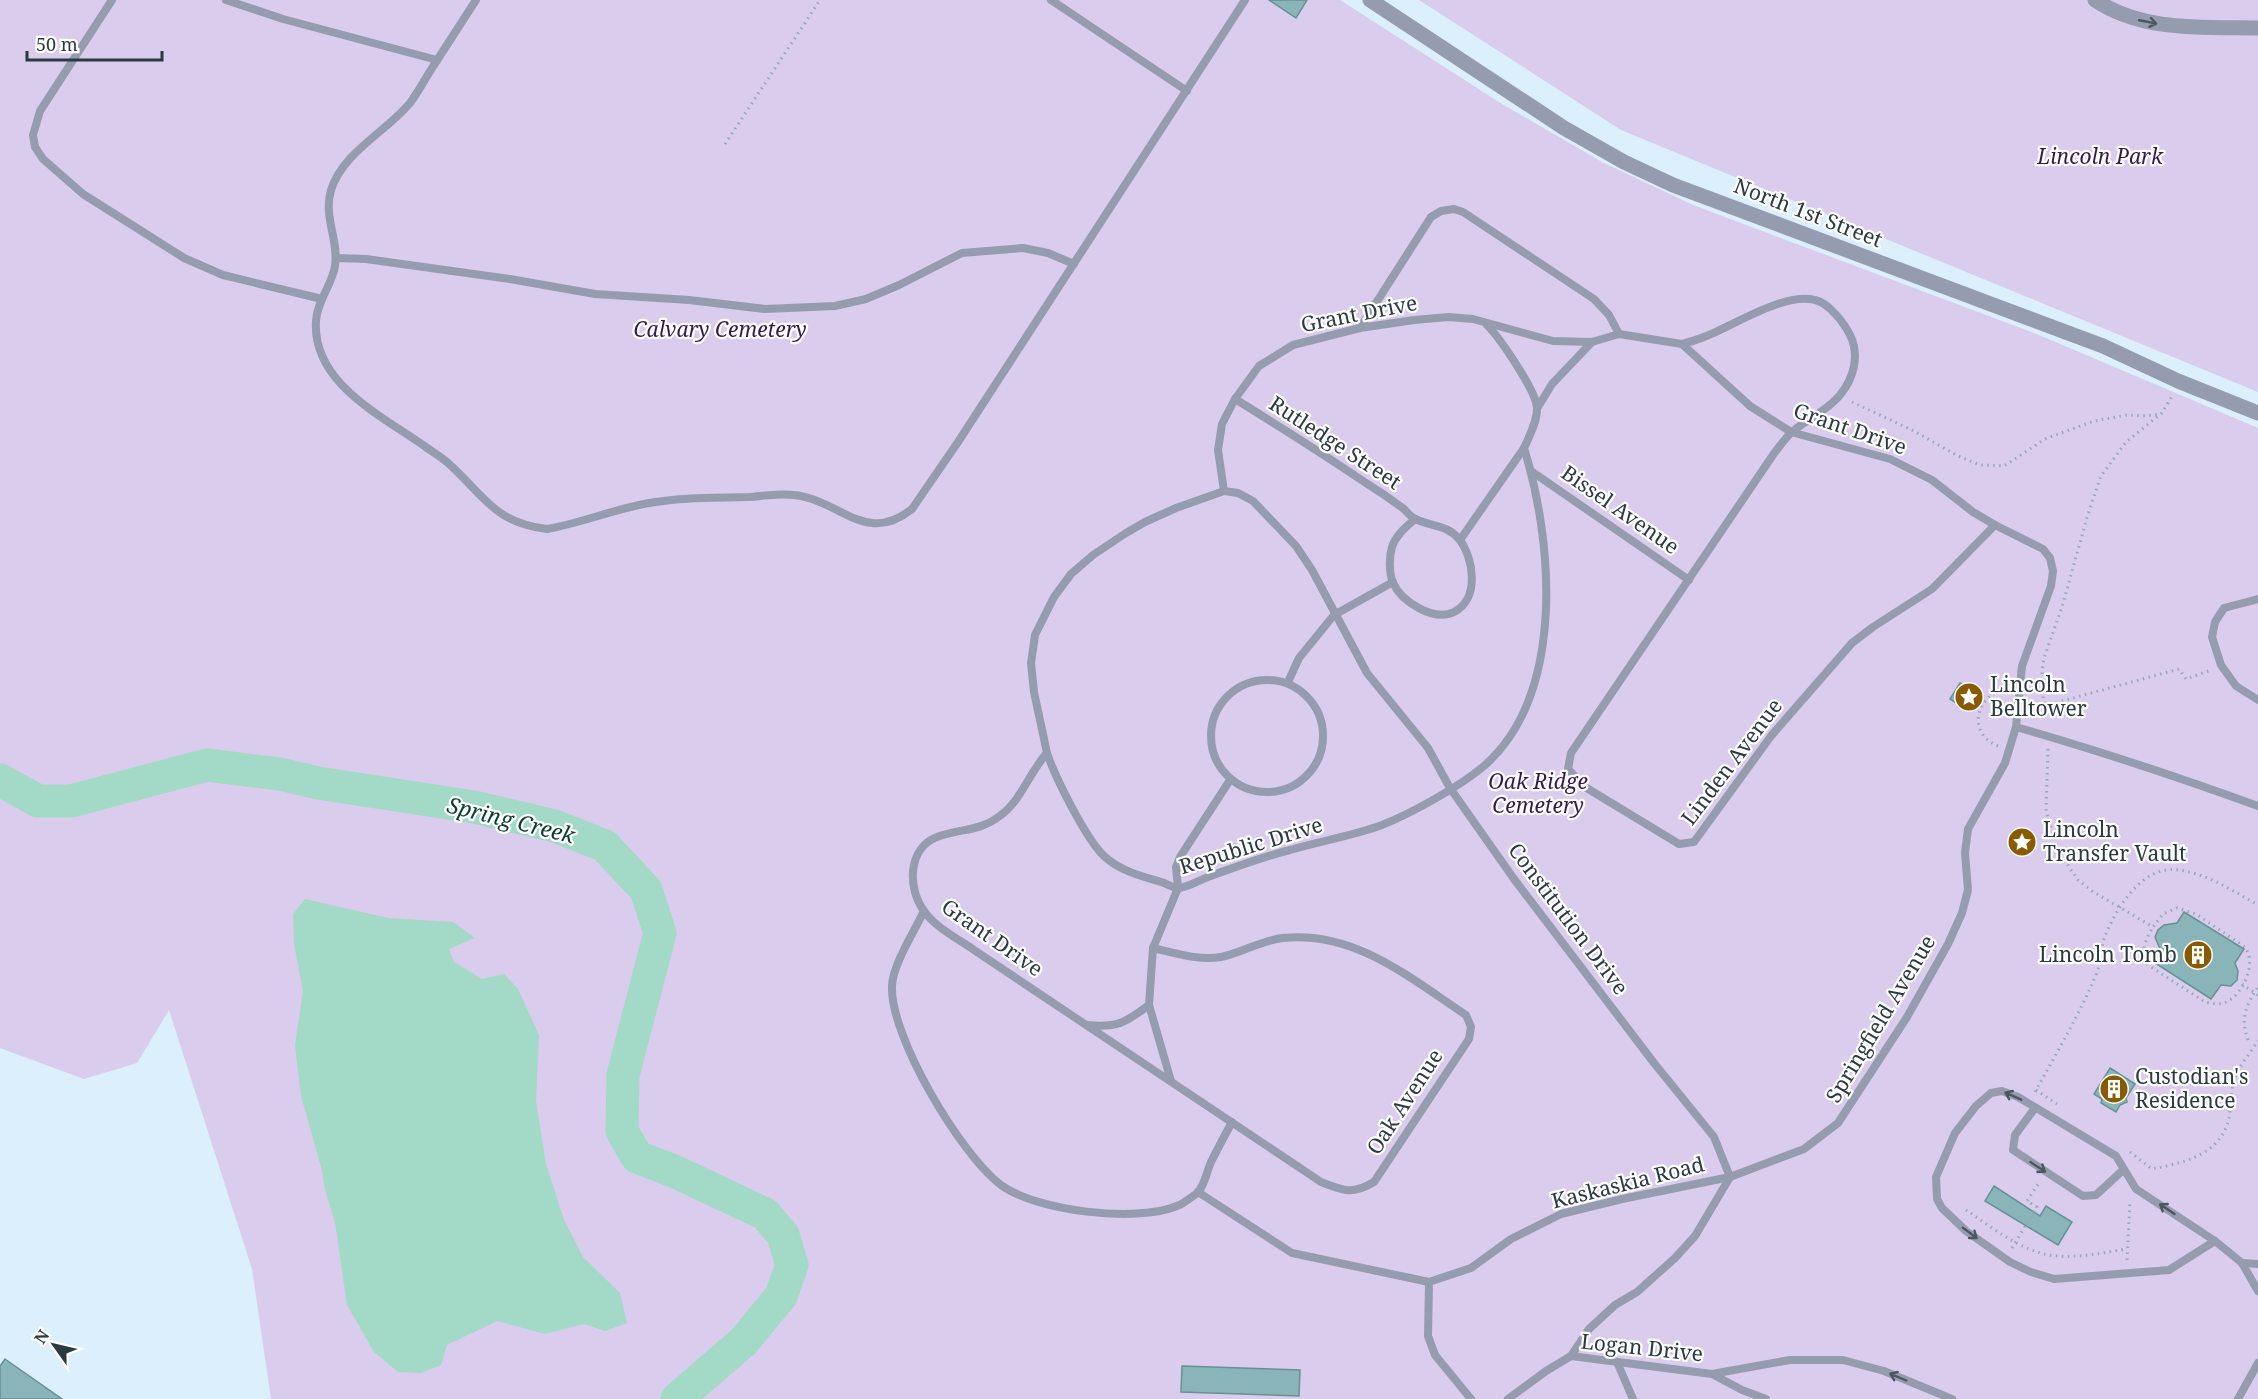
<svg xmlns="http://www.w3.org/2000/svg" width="2258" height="1399" viewBox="0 0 2258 1399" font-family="'Noto Serif',serif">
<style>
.green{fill:#d9ccec}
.water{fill:#a3d9c7}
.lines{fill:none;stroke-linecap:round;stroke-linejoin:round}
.river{stroke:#a3d9c7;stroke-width:33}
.building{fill:#89b5ba;stroke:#669196;stroke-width:1.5}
.path{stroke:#97a9b5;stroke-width:3;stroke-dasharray:1.5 4.5;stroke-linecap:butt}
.lane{stroke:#969caf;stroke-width:8}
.street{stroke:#969caf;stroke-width:15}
.oneway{stroke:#4b5763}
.labels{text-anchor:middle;stroke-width:4.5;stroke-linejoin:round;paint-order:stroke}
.park-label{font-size:21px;font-style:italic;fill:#341b4f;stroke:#fff}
.street-label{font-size:21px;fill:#2b3942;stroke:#fff}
.poi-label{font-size:21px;fill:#2b3942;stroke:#fff;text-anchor:start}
.water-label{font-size:22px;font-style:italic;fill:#0b3c30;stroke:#fff}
</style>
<rect width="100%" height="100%" fill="#dbeffd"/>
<!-- green -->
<g class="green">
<path d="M0 0H1340L1502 104 1602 162 1693 205 2039 335 2258 428V1399H271L252 1269 169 1010 137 1063 84 1079 0 1048Z"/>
<path d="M1419 0H2258V392L1621 130Z"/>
</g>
<!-- water -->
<path class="water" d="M305 899 388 918 453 922 475 938 449 949 454 962 482 979 504 974 518 989 539 1035 536 1101 546 1164 564 1220 583 1257 620 1293 627 1323 605 1331 584 1324 545 1334 497 1321 447 1345 441 1365 421 1373 398 1372 374 1352 347 1305 335 1222 325 1190 322 1170 301 1096 295 1045 303 991 294 944 293 914Z"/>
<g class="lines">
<!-- river -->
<path class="river" d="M0 780 38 801H71L207 765 280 774 318 783 474 807 555 826 605 846 646 890 660 933 623 1075 622 1131 637 1157 676 1172 765 1214 783 1235 792 1265 781 1296 744 1341 677 1399"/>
</g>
<!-- building -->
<g class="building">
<path d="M1269 0H1307L1296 18Z"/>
<path d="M1960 683 1978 694 1967 710 1950 699Z"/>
<path d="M2013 834 2031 838 2028 853 2011 850Z"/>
<path d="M2184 912 2244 949 2235 963 2238 971 2237 980 2231 986 2221 985 2211 999 2152 961 2160 949 2155 937 2158 930 2164 925 2177 923Z"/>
<path d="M2110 1068 2135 1084 2126 1098 2127 1102 2120 1105 2116 1112 2101 1103 2102 1099 2094 1094Z"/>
<path d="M1994 1186 2040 1216 2046 1206 2072 1222 2058 1245 1985 1201Z"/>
<path d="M5 1359 62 1399H0V1366Z"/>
<path d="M1182 1366 1300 1370 1299 1396 1181 1392Z"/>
</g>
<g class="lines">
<!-- path -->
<g class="path">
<path d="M725 144 820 0"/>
<path d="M1852 402 1912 430 1958 456 1980 465 2004 466 2045 439 2094 421 2127 415 2146 416 2160 414"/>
<path d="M2044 703H2055L2179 669 2186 679 2211 670"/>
<path d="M2044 716 2042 671 2044 658 2062 607 2088 514 2101 476 2126 442 2162 413 2172 396"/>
<path d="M1998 746C1965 732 1977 694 2008 687"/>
<path d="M2048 749 2046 811 2057 846 2069 867 2078 880 2092 891 2153 927 2163 914 2177 908 2196 914 2245 947C2257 964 2243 996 2224 1003 2218 1005 2211 1003 2205 1002L2148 965C2139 952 2146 939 2153 927"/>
<path d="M2242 984 2258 995"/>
<path d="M2248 1040C2240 1019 2246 1005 2258 987"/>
<path d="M2036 1090 2057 1104"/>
<path d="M2035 1092C2056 1054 2079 1015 2096 975 2102 961 2100 950 2104 939 2115 910 2142 864 2179 870 2208 874 2233 891 2258 905"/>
<path d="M2130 1152 2152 1169C2183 1163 2221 1155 2229 1118 2231 1106 2230 1093 2234 1081 2238 1067 2250 1053 2258 1041"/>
<path d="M1966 1210C1993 1228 2023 1253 2056 1256 2079 1258 2103 1253 2126 1249"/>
<path d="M2012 1248 2037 1207 2027 1201 2040 1181"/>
<path d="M2127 1260 2130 1201"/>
</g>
<!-- lane -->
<g class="lane">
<path d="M112 0 40 111 33 135 35 147 43 159 83 194 184 258 223 275 322 299"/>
<path d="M226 0 283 19 437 60"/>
<path d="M476 0C462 22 448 43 434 65 426 77 419 91 410 103 386 132 343 152 331 190 323 217 339 240 335 266 332 285 317 301 316 321 312 382 380 415 423 445 431 451 440 456 448 463 484 495 494 523 547 529 582 523 614 509 649 503 681 497 716 498 749 497 763 496 780 493 794 495 841 500 865 546 912 509L958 442 1245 0"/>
<path d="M1051 0 1187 91"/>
<path d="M336 258 366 259 510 279 595 294 689 300 765 309 835 306 866 299 899 285 962 253 1023 248 1048 253 1074 264"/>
<path d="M1360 328 1431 217 1441 211 1454 209 1463 212 1594 299 1609 315 1619 334"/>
<path d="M1682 344C1689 342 1697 340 1704 337 1733 326 1784 292 1815 300 1829 303 1844 323 1850 335 1860 355 1854 378 1840 395 1828 410 1808 419 1793 431 1786 437 1781 445 1775 452L1571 753 1568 769 1585 787 1679 844 1694 842 1771 736 1852 643 1873 627 1932 589 1995 525"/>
<path d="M1235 399C1279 426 1323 454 1366 483 1379 491 1392 500 1404 509 1407 512 1410 516 1414 518 1429 527 1447 524 1459 539 1474 558 1480 599 1454 612 1434 622 1402 602 1393 583 1389 573 1389 557 1392 547 1396 535 1406 527 1415 519"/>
<path d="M1538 407 1552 384 1592 342"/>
<path d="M1531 471 1689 580"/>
<path d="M1224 491 1218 450 1222 424 1235 399 1259 366 1293 345 1360 328 1414 320 1448 317 1473 319 1553 341 1592 342 1619 334 1682 344 1750 406 1791 432 1890 459 1932 480 1973 512 1995 525 2043 549 2050 558 2053 571 2051 586 2022 666 2016 727 2005 763 1968 829 1965 853 1968 890 1962 913 1948 944 1907 1017 1838 1123 1804 1149 1730 1177 1695 1236 1675 1258 1637 1292 1615 1305 1589 1329 1571 1356"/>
<path d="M1460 540 1524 448"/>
<path d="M2258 599 2224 608 2215 622 2212 637 2221 665 2236 686 2258 700"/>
<circle cx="1267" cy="736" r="56"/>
<path d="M1288 682 1299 658 1334 615 1393 582"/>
<path d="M2016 727C2097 750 2178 777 2258 806"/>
<path d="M1047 753C1055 777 1086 839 1104 856 1120 871 1141 876 1161 882 1166 883 1173 888 1178 888 1187 888 1200 880 1208 877 1235 867 1262 857 1290 850 1320 841 1352 836 1382 825 1412 813 1459 787 1484 766 1566 694 1553 542 1524 448 1529 437 1537 422 1537 409 1538 393 1499 337 1487 325"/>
<path d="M924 911C914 932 893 964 892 986 890 1037 961 1155 1001 1185 1036 1211 1136 1223 1177 1206 1183 1204 1190 1198 1196 1194 1204 1188 1207 1171 1211 1162 1218 1148 1225 1135 1232 1122"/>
<path d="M1153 948C1175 953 1199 961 1221 957 1242 953 1261 940 1283 938 1354 930 1410 978 1466 1015L1471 1027 1469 1039 1374 1182C1352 1195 1344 1191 1321 1182L974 950C958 939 935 927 924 911 907 888 908 848 937 837 961 828 980 832 1001 815 1022 799 1029 773 1047 753L1034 692 1031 663 1035 635 1054 597 1071 574 1093 555 1126 533 1145 522 1176 508 1224 491 1238 493 1253 501 1296 546 1312 570 1367 673 1428 748 1450 788 1514 879 1654 1063 1714 1137 1730 1177 1622 1199 1561 1214 1511 1239 1471 1268 1429 1282 1428 1336 1435 1355 1471 1399"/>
<path d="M1087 1025C1117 1028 1125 1023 1149 1005"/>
<path d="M1171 1081 1149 1005 1153 948 1178 888 1176 867 1180 857 1230 780"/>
<path d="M2035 1108 2015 1135 2013 1150 2083 1196 2096 1195 2123 1170"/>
<path d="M1198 1192 1292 1253 1429 1282"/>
<path d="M2215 1241 2169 1270 2054 1279 2031 1272 2010 1262 1966 1231 1942 1208 1937 1199 1936 1177 1955 1133 1976 1106 1991 1093 2002 1091 2018 1097 2116 1156 2136 1189 2215 1241 2242 1263 2258 1291"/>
<path d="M2242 1263 2258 1264"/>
<path d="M1617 1362 1633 1399"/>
<path d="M1712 1374 1742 1390 1766 1399"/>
<path d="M1508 1399 1546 1371 1571 1356 1712 1374 1790 1360H1843L1884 1371 1952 1399"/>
<path d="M2238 1399 2258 1363"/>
</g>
<!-- street -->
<g class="street">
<path d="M1370 0 1564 128 1624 162 1673 185 2103 346 2178 381 2258 413"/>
<path d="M2095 0C2143 32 2202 27 2258 28"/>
</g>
</g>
<!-- one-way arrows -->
<defs><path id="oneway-shaft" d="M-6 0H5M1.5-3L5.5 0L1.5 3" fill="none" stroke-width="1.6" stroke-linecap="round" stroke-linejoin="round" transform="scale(1.5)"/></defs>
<g class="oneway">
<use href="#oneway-shaft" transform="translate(2148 22) rotate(11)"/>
<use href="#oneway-shaft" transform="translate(2013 1096) rotate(-156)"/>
<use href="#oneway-shaft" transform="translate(2038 1167) rotate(33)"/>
<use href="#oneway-shaft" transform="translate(2167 1209) rotate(-146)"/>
<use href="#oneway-shaft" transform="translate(1970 1233) rotate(37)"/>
<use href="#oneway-shaft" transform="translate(1898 1377) rotate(-157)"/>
</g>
<!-- icons -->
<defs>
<g id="sight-disc" transform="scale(1.5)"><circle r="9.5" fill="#895b00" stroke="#fff"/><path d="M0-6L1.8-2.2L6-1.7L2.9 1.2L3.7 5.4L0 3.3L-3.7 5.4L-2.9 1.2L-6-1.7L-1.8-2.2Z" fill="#fff"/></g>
<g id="building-disc" transform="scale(1.5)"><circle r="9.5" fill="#895b00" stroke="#fff"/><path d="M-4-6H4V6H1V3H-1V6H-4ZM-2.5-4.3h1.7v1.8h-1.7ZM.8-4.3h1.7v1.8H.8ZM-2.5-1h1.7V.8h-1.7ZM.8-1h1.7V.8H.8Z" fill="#fff"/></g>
</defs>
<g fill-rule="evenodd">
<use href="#sight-disc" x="1969" y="697"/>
<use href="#sight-disc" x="2022" y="842"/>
<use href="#building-disc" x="2198" y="955"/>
<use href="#building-disc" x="2114" y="1089"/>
</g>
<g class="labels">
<!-- park labels -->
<g class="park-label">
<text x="2100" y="164">Lincoln Park</text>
<text x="720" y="337">Calvary Cemetery</text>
<text x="1538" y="789">Oak Ridge<tspan x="1538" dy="24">Cemetery</tspan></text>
</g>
<!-- street labels -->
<g class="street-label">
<text transform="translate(1808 213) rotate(21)" y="7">North 1st Street</text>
<text transform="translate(1359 314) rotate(-11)" y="7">Grant Drive</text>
<text transform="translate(1850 429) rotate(19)" y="7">Grant Drive</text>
<text transform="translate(1335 443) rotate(33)" y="7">Rutledge Street</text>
<text transform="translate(1620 510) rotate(35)" y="7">Bissel Avenue</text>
<text transform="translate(1732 762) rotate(-53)" y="7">Linden Avenue</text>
<text transform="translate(1251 846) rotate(-17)" y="7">Republic Drive</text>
<text transform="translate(1568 919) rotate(53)" y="7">Constitution Drive</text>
<text transform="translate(992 938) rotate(35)" y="7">Grant Drive</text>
<text transform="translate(1881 1019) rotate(-59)" y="7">Springfield Avenue</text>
<text transform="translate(1405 1102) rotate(-57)" y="7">Oak Avenue</text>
<text transform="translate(1628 1183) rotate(-14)" y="7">Kaskaskia Road</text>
<text transform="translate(1642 1348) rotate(6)" y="7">Logan Drive</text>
</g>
<!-- poi labels -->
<g class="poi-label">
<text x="1990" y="692">Lincoln<tspan x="1990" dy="24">Belltower</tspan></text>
<text x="2043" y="837">Lincoln<tspan x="2043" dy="24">Transfer Vault</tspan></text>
<text x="2177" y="962" text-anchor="end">Lincoln Tomb</text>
<text x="2135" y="1084">Custodian's<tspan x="2135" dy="24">Residence</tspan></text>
</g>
<!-- water labels -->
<g class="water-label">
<text transform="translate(511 820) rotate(14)" y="8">Spring Creek</text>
</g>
</g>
<!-- north arrow -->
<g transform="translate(54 1345) rotate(304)" stroke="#ffffff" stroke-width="4.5" paint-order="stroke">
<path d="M0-4.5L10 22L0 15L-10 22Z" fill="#2b3942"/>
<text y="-9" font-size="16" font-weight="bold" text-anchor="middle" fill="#2b3942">N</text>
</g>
<!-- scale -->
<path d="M27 51v9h135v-9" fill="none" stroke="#2b3942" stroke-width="3"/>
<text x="36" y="51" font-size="18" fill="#2b3942" stroke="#ffffff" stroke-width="4.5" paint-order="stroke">50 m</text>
</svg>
